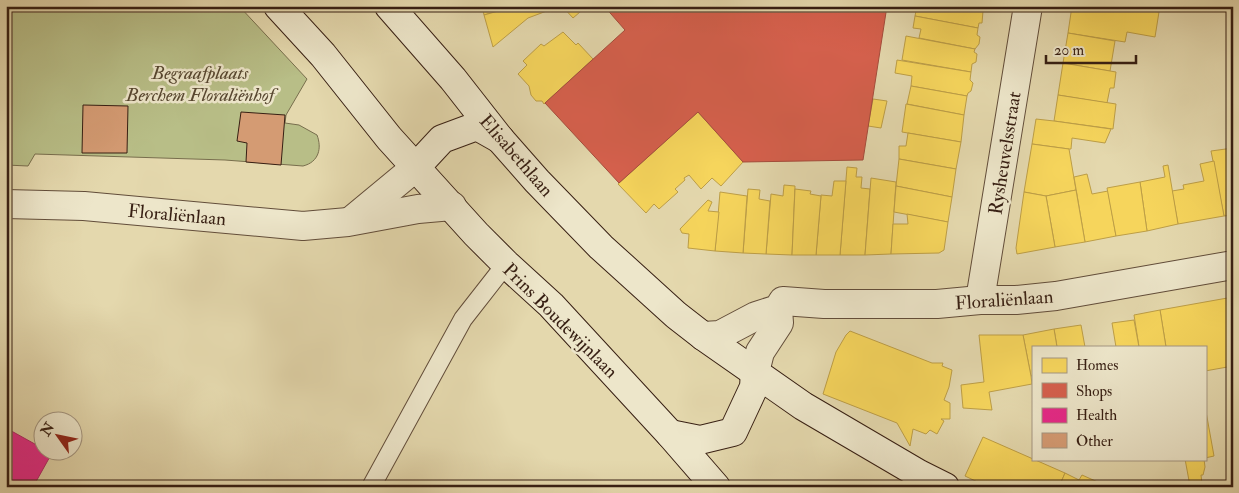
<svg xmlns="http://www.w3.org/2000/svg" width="1239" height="493" viewBox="0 0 1239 493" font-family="'IM FELL Double Pica',serif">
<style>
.green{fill:#b8be87;stroke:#786e4d}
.homes{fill:#f6d55c;stroke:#bd9e46}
.shops{fill:#d6604d;stroke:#a64c3c}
.health{fill:#e7298a;stroke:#b22666}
.building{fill:#d49b73;stroke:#371f13}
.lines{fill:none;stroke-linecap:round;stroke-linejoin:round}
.lane-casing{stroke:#624d3a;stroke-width:20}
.street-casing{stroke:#624d3a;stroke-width:30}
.secondary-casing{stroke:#371f13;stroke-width:30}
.lane{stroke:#ede6ca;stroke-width:18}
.street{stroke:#ede6ca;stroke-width:28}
.secondary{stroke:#ede6ca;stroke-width:28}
.labels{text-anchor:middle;stroke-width:5;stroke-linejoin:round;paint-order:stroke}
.park-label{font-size:19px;font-style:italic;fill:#574730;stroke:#ede6ca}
.street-label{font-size:19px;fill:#371f13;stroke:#ede6ca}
</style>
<rect width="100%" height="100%" fill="#e4d8ad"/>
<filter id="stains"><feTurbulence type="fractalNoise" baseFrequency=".004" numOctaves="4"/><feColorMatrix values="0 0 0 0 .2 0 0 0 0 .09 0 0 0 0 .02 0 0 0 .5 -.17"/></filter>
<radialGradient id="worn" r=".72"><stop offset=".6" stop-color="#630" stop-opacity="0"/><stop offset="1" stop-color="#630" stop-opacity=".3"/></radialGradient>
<!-- green -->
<path class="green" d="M6 6H239L307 79 286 115 285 123 299 125 317 135C322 148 319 162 303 166L225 160 35 154 28 166 6 165Z"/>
<!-- homes -->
<g class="homes">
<path d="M482 6H516L484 15Z"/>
<path d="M516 6H560L528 18 493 47 484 15Z"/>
<path d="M562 6H587L573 18Z"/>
<path d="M917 6H981V10L983 11 982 23H979L978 28 915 16Z"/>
<path d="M1072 6H1136V8L1159 12 1155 37 1127 32 1125 42 1068 33Z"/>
<path d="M915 16 978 28 977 35 980 37 979 44 975 49 919 38 921 29 913 28Z"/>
<path d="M563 32 576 45 578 43 593 59 544 104 542 101H536L531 95 529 86 518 74 527 65 523 61 541 44 544 46Z"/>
<path d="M1068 33 1115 41 1110 71 1063 63Z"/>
<path d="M906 36 975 49 974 52 977 54 976 62 972 64 971 72 902 60Z"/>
<path d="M897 60 971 72 970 80 973 83 971 91 968 93 967 96 911 86 912 76 895 73Z"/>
<path d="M1063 63 1116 72 1114 88H1110L1107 103 1058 95Z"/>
<path d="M911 86 967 96 964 115 907 104Z"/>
<path d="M1058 95 1116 104 1113 129 1054 121Z"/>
<path d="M873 99 887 101 881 128 868 126Z"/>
<path d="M906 104 964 115 961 142 902 132Z"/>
<path d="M698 112 743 162 721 186 712 178 701 189 689 175 684 178 685 180 675 189 678 192 659 209 654 204 646 213 618 184Z"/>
<path d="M1036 119 1054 121 1111 129 1105 143 1072 138 1071 149H1069L1032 144Z"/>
<path d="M908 133 961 142 956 169 899 159V146H906Z"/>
<path d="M1032 144 1069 149 1076 190 1046 196 1024 192Z"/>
<path d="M1233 148V215L1224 216 1211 151Z"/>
<path d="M899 159 956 169 952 197 896 186Z"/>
<path d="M1214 161 1224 216 1178 224 1172 191 1184 189 1183 185 1204 181 1200 164Z"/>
<path d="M1168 165 1178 224 1147 231 1140 182 1165 177 1163 166Z"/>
<path d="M847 167 857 168 856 177H862L861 188 870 189 865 255H840Z"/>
<path d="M1087 174 1092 194 1108 191 1116 236 1085 242 1074 177Z"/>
<path d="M871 178 896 182 891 254 865 255Z"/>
<path d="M834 181H846L840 255H816L821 195 832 196Z"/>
<path d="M1140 182 1147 231 1116 236 1107 188Z"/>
<path d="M784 185 795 186 792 255 766 254 771 194 783 196Z"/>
<path d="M896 186 952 197 948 222 894 212Z"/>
<path d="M748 189 760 190 759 199 770 201 766 254 743 253Z"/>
<path d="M795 189 811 191 810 194 821 196 816 255H792Z"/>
<path d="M1076 190 1085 242 1055 247 1046 196Z"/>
<path d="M720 192 747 196 743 253 715 251Z"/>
<path d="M1024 192 1046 196 1055 247 1017 254 1016 248Z"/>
<path d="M708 200 712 202 708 211 719 212 715 251 688 248 689 234 682 233 680 229Z"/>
<path d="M907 214 948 222 944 250 939 253 891 254 893 224H908Z"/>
<path d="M1233 297V366L1205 371V347H1166L1160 310Z"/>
<path d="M1160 310 1166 347H1139L1134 315Z"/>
<path d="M1134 320 1139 347H1116L1112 323Z"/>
<path d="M1081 325 1085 347H1057L1054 329Z"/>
<path d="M1054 329 1057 347H1033V376H1031L1023 335Z"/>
<path d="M850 331 932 363H943L942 366 952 370 949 387 944 400 950 403V419H941L944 421 937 434 930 430 926 434 913 429 910 446 897 423 823 394 836 352 846 335Z"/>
<path d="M979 335H1023L1031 376 1032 384 989 392 992 410 963 408 961 385 984 382Z"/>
<path d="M1205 406 1214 456 1205 458Z"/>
<path d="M983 437 1065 473 1059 487H988L965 476Z"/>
<path d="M1185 459H1204L1205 467 1203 475H1201L1202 484 1190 486Z"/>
<path d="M1065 473 1079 480 1082 475 1109 487H1059Z"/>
</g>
<!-- shops -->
<path class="shops" d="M604 6H887L863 160 743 162 698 112 619 183 545 103 625 30Z"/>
<!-- health -->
<path class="health" d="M6 428 42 448V450L52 453 33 487H6Z"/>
<!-- building -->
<g class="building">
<path d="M83 105 128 106 127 153H82Z"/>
<path d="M241 112 285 115 281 165 246 162 247 143 237 141Z"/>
</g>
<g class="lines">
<!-- lane casing -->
<g class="lane-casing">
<path id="lane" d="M371 487 463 319 506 264"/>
</g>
<!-- street casing -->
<g class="street-casing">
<g id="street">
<path d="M6 204 84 206 303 226 348 222 418 209 452 206"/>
<path d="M352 220 416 167"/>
<path d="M980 300 1028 6"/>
<path d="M703 336 720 335 756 316 778 309 783 301 824 304H937L980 300H1016L1056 296 1233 265"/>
<path d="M755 372 760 352 779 323 778 309"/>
</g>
</g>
<!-- secondary casing -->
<g class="secondary-casing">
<g id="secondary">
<path d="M278 6 323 55 389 138 476 234 506 264 551 305 670 434 716 487"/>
<path d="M389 6 453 79 500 139 537 181 601 247 676 315 703 336 803 406 919 474 945 487"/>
<path d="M416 167 442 139 477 126 500 139"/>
<path d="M670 434 700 440 733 432 754 387 755 372"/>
</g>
</g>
<!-- lane -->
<use href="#lane" class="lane"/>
<!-- street -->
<use href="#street" class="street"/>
<!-- secondary -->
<use href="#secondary" class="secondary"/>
</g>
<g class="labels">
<!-- park labels -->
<g class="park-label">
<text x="200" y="79">Begraafplaats<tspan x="200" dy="22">Berchem Floraliënhof</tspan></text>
</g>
<!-- street labels -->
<g class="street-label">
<text transform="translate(1004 153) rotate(-81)" y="7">Rysheuvelsstraat</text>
<text transform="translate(517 155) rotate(49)" y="7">Elisabethlaan</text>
<text transform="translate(177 214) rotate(5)" y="7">Floraliënlaan</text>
<text transform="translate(1004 299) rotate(-4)" y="7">Floraliënlaan</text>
<text transform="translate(561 320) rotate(45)" y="7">Prins Boudewijnlaan</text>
</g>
</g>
<!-- margin -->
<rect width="1239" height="493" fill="none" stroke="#e4d8ad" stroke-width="25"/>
<rect x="8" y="8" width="1224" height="478" fill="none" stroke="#371f13" stroke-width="2.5"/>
<rect x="12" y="12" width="1214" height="468" fill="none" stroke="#371f13"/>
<!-- legend -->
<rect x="1032" y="346" width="175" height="115" fill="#ede6ca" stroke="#a49681"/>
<rect x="1042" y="358" width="25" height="15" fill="#f6d55c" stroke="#a49681"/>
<text x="1076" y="370" font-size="15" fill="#371f13">Homes</text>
<rect x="1042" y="383" width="25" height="15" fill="#d6604d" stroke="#a49681"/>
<text x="1076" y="396" font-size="15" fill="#371f13">Shops</text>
<rect x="1042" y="408" width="25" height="15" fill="#e7298a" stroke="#a49681"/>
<text x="1076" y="420" font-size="15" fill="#371f13">Health</text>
<rect x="1042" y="433" width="25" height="15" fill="#d49b73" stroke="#a49681"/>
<text x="1076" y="446" font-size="15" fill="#371f13">Other</text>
<!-- north arrow -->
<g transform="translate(58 436) rotate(303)"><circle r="24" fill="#ede6ca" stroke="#a49681"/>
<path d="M0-4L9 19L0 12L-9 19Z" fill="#8f2418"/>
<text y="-8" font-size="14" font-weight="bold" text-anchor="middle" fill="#371f13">N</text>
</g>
<!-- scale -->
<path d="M1046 55v8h90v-8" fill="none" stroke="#371f13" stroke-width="2.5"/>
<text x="1054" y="55" font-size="15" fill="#371f13" stroke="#ede6ca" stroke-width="4" paint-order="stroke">20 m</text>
<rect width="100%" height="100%" filter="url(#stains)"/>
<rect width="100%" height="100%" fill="url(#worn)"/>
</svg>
